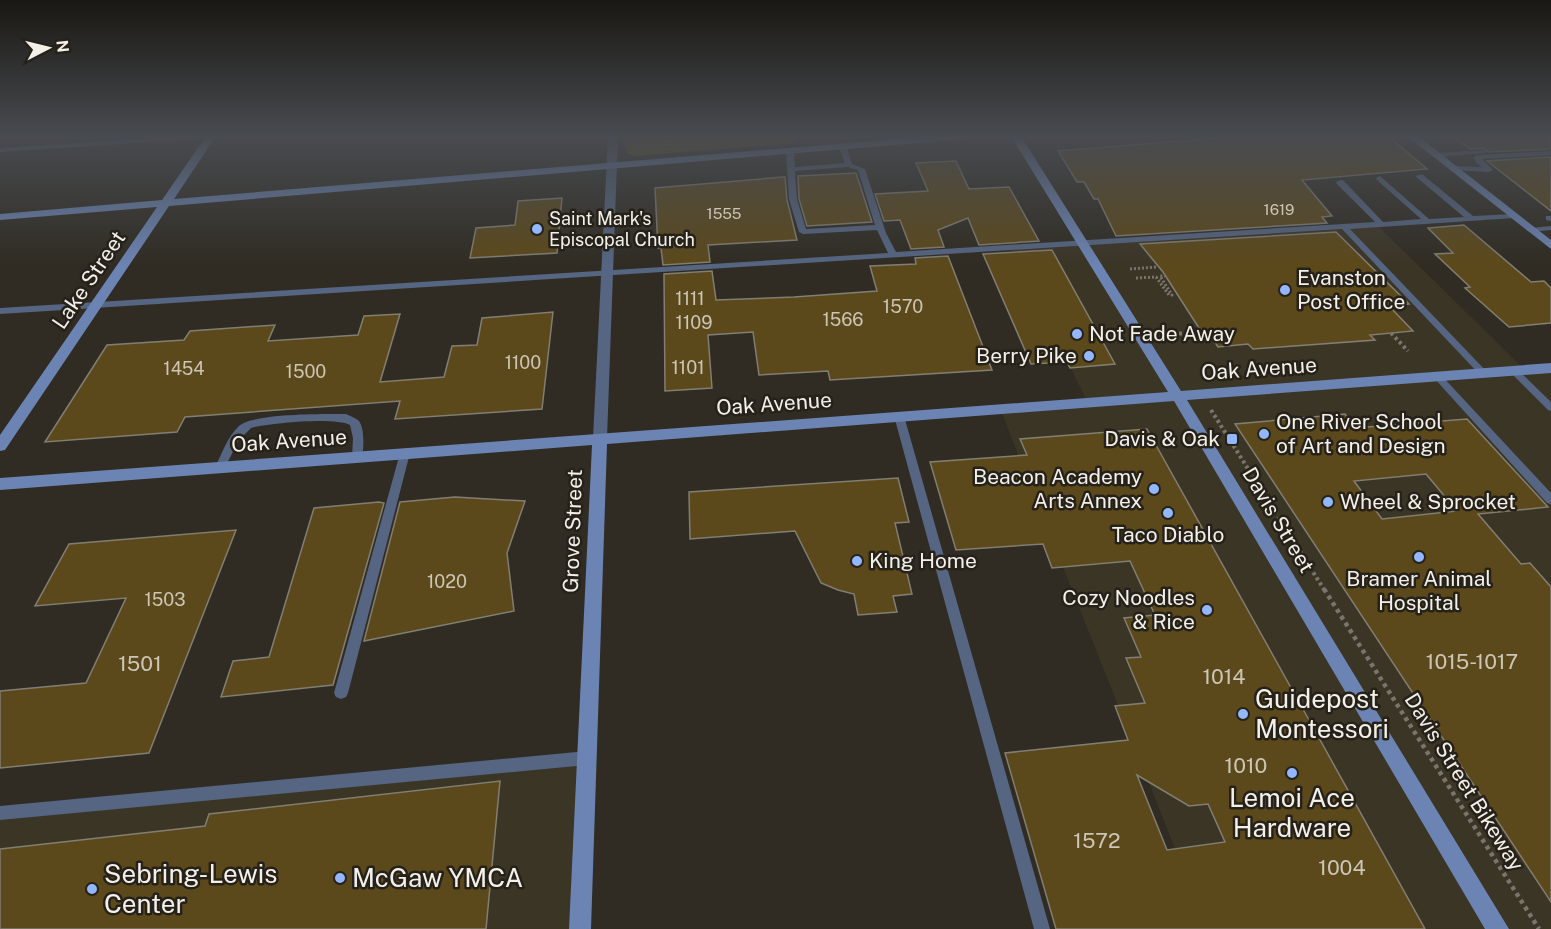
<svg xmlns="http://www.w3.org/2000/svg" width="1551" height="929" viewBox="0 0 1551 929" font-family="'Public Sans',sans-serif">
<style>
.built{fill:#3b3526}
.green{fill:#6b5202}
.building{fill:#5c491b;stroke:#827e73;stroke-width:1.5;fill-rule:evenodd}
.lines{fill:none;stroke-linecap:round;stroke-linejoin:round}
.path-far2{stroke:#79756d;stroke-width:3;stroke-dasharray:2 2;stroke-linecap:butt}
.path-far1{stroke:#79756d;stroke-width:4;stroke-dasharray:3 3;stroke-linecap:butt}
.path{stroke:#79756d;stroke-width:4.5;stroke-dasharray:4 4;stroke-linecap:butt}
.lane{fill:#556582;fill-rule:evenodd}
.street{fill:#556582;fill-rule:evenodd}
.secondary{fill:#6c84b3;fill-rule:evenodd}
.poi-dot{fill:#93b7fd;stroke:#262219;stroke-width:2}
.labels{text-anchor:middle;stroke-width:5;stroke-linejoin:round;paint-order:stroke}
.far-number-label{font-size:15px;fill:#cdc6b6}
.far-poi-label{font-size:18px;fill:#f3f0ea;stroke:#262219;text-anchor:start}
.number-label{font-size:18px;fill:#cdc6b6}
.poi-label{font-size:21px;fill:#f3f0ea;stroke:#262219;text-anchor:start}
.street-label{font-size:21px;fill:#f3f0ea;stroke:#262219}
.near-number-label{font-size:21px;fill:#cdc6b6}
.near-poi-label{font-size:26px;fill:#f3f0ea;stroke:#262219;text-anchor:start}
</style>
<rect width="100%" height="100%" fill="#302c23"/>
<!-- built -->
<g class="built">
<path d="M1375 223 1523 368 1551 366V929H1207L999 406 1086 399 1010 246Z"/>
<path d="M593 751 585 929H0V811Z"/>
</g>
<!-- green -->
<path class="green" d="M624 136H793L795 143 634 156 627 153Z"/>
<!-- building -->
<g class="building">
<path d="M1245 136H1388L1427 169 1302 180 1332 216 1322 217 1327 223 1116 236 1098 199H1094L1084 182H1077L1058 151Z"/>
<path d="M1453 136H1551V149L1488 152 1484 148 1470 149Z"/>
<path d="M1551 157V211L1487 161Z"/>
<path d="M956 161 969 189 1009 187 1039 241 979 245 968 218 938 230 944 247 911 249 900 220 884 221 875 194 928 191 916 163Z"/>
<path d="M856 173 872 222 807 226 799 199 798 176Z"/>
<path d="M783 177H785L787 200 797 240 708 245 710 262 663 265 661 248H658L655 188Z"/>
<path d="M562 198 557 253 470 258 476 228 515 225 518 201Z"/>
<path d="M1464 225 1531 282 1544 281 1551 288V323L1509 327 1465 288 1470 287 1435 254 1453 253 1428 228Z"/>
<path d="M1336 232 1409 304 1390 307 1413 331 1370 335 1375 340 1253 349 1248 344 1218 347 1213 339H1206L1163 272 1140 244Z"/>
<path d="M1052 250 1115 364 1070 368 1067 362 1031 364 983 254Z"/>
<path d="M948 256 992 370 830 380 828 371 759 375 753 332 708 335 712 388 665 391 664 274 712 271 716 300 794 297 877 291 870 266 916 264 915 258Z"/>
<path d="M553 312 542 409 395 419 400 401 185 417 177 432 45 442 107 345 184 340 190 331 275 325 268 341 358 335 364 316 400 314 380 382 444 377 452 346 477 345 482 318Z"/>
<path d="M1345 414 1355 428 1467 419 1548 507 1478 514 1521 564 1530 563 1551 587V902L1235 424ZM1426 474 1457 511 1382 519 1354 481Z"/>
<path d="M1147 429 1309 720 1425 929H1056L1005 753 1128 740 1115 706 1145 703 1126 658 1141 657 1124 618 1155 615 1130 561 1052 568 1043 544 956 550 930 462 1027 455 1020 439ZM1137 775 1189 806 1208 804 1225 842 1167 850Z"/>
<path d="M898 478 909 522 895 523 912 594 893 596 897 612 858 615 854 594 838 590 821 583 795 531 690 539 689 492Z"/>
<path d="M455 497 525 501 507 553 514 611 364 641 400 502Z"/>
<path d="M379 502 384 503 333 685 221 697 233 661 269 657 314 508Z"/>
<path d="M236 530 149 753 0 768V691L86 683 126 598 35 606 69 544Z"/>
<path d="M500 781 486 929H0V849L205 826 209 814Z"/>
</g>
<g class="lines">
<!-- path-far2 -->
<g class="path-far2">
<path d="M669 136V147"/>
<path d="M1130 269 1157 267"/>
<path d="M1136 278 1156 277 1169 295H1172L1160 276H1165"/>
<path d="M1189 333 1202 332"/>
</g>
<!-- path-far1 -->
<g class="path-far1">
<path d="M1391 333 1408 351"/>
<path d="M1173 334 1202 332"/>
<path d="M1211 410 1325 591"/>
</g>
<!-- path -->
<path class="path" d="M1324 589 1539 929"/>
<!-- lane -->
<g class="lane">
<path d="M185 136H214L211 138 0 152V148Z"/>
<path d="M842 144 846 146 852 164 865 169 886 233 896 252 1375 222 1337 184 1336 182 1340 180H1343L1383 222 1421 219 1377 180 1376 178 1380 176 1429 219 1464 217 1415 176 1422 174 1473 216 1514 214 1518 216 1514 218 1350 229 1489 374 1484 377 1481 376 1342 229 0 314V308L888 253 877 230 803 234 799 232 789 199 786 151 790 149 794 151 795 167 845 163 838 146ZM848 167 858 170 875 225 806 229 797 199 795 171Z"/>
<path d="M1484 150 1486 151V153L1436 157 1432 155 1436 153Z"/>
<path d="M1551 151V155L1482 159 1493 170 1489 172 1454 170 1450 168 1454 166 1482 167 1476 163 1474 157 1478 155Z"/>
<path d="M1546 216H1551V221L1546 220Z"/>
<path d="M1551 226V230L1530 232 1526 230 1530 228Z"/>
<path d="M1514 368 1517 369 1551 402V411L1548 410 1509 371Z"/>
<path d="M1438 374 1441 375 1551 493V504L1547 503 1435 379 1433 377 1435 375Z"/>
<path d="M899 412 904 416 1050 929H1034L894 416Z"/>
<path d="M346 414C350 416 356 418 359 421 365 429 364 452 361 460H353L352 457 353 438 350 425C335 417 270 423 251 428L238 441 224 470 220 471 215 467C222 454 227 437 239 426 254 413 324 414 346 414Z"/>
<path d="M405 449 410 453 348 693 346 697 341 699 336 697 334 693 400 453Z"/>
<path d="M587 751 592 753 594 758 592 763 587 765 0 820V806Z"/>
</g>
<!-- street -->
<path class="street" d="M608 136H618L607 438 600 443 593 438Z"/>
<!-- secondary -->
<g class="secondary">
<path d="M206 136H216L174 199 933 136H969L964 139 169 206 5 450 0 451V435L157 207 0 220V214L162 200Z"/>
<path d="M1011 136H1021L1181 391 1551 363V373L1187 400 1509 929H1485L1174 401 607 444 591 929H569L592 445 0 490V478L1168 392Z"/>
<path d="M1407 136H1418L1551 240V249Z"/>
</g>
</g>
<!-- sky -->
<linearGradient id="sky" x2="0" y2="1"><stop stop-color="#1a1813"/><stop offset="0.51" stop-color="#484b50"/><stop offset="1" stop-color="#484b50" stop-opacity="0"/></linearGradient>
<rect width="1551" height="266" fill="url(#sky)"/>
<!-- markers -->
<g class="poi-dot">
<circle cx="537" cy="229" r="6"/>
<circle cx="1285" cy="290" r="6"/>
<circle cx="1077" cy="334" r="6"/>
<circle cx="1089" cy="356" r="6"/>
<circle cx="1264" cy="434" r="6"/>
<rect x="1226" y="433" width="12" height="12" rx="3"/>
<circle cx="1154" cy="489" r="6"/>
<circle cx="1328" cy="502" r="6"/>
<circle cx="1168" cy="513" r="6"/>
<circle cx="1419" cy="557" r="6"/>
<circle cx="857" cy="561" r="6"/>
<circle cx="1207" cy="610" r="6"/>
<circle cx="1243" cy="714" r="6"/>
<circle cx="1292" cy="773" r="6"/>
<circle cx="340" cy="878" r="6"/>
<circle cx="92" cy="889" r="6"/>
</g>
<g class="labels">
<!-- far-number labels -->
<g class="far-number-label">
<text x="1279" y="215">1619</text>
<text x="724" y="219">1555</text>
</g>
<!-- far-poi labels -->
<g class="far-poi-label">
<text x="549" y="225">Saint Mark's<tspan x="549" dy="21">Episcopal Church</tspan></text>
</g>
<!-- number labels -->
<g class="number-label">
<text x="690" y="305">1111</text>
<text x="903" y="313">1570</text>
<text x="843" y="326">1566</text>
<text x="694" y="329">1109</text>
<text x="523" y="369">1100</text>
<text x="688" y="374">1101</text>
<text x="184" y="375">1454</text>
<text x="306" y="378">1500</text>
<text x="447" y="588">1020</text>
<text x="165" y="606">1503</text>
</g>
<!-- poi labels -->
<g class="poi-label">
<text x="1297" y="285">Evanston<tspan x="1297" dy="24">Post Office</tspan></text>
<text x="1089" y="341">Not Fade Away</text>
<text x="1077" y="363" text-anchor="end">Berry Pike</text>
<text x="1276" y="429">One River School<tspan x="1276" dy="24">of Art and Design</tspan></text>
<text x="1220" y="446" text-anchor="end">Davis &amp; Oak</text>
<text x="1142" y="484" text-anchor="end">Beacon Academy<tspan x="1142" dy="24">Arts Annex</tspan></text>
<text x="1340" y="509">Wheel &amp; Sprocket</text>
<text x="1168" y="542" text-anchor="middle">Taco Diablo</text>
<text x="869" y="568">King Home</text>
<text x="1419" y="586" text-anchor="middle">Bramer Animal<tspan x="1419" dy="24">Hospital</tspan></text>
<text x="1195" y="605" text-anchor="end">Cozy Noodles<tspan x="1195" dy="24">&amp; Rice</tspan></text>
</g>
<!-- street labels -->
<g class="street-label">
<text transform="translate(89 280) rotate(-56)" y="7">Lake Street</text>
<text transform="translate(1259 369) rotate(-4)" y="7">Oak Avenue</text>
<text transform="translate(774 404) rotate(-4)" y="7">Oak Avenue</text>
<text transform="translate(289 441) rotate(-4)" y="7">Oak Avenue</text>
<text transform="translate(1278 520) rotate(59)" y="7">Davis Street</text>
<text transform="translate(573 531) rotate(-88)" y="7">Grove Street</text>
<text transform="translate(1464 782) rotate(58)" y="7">Davis Street Bikeway</text>
</g>
<!-- near-number labels -->
<g class="near-number-label">
<text x="1472" y="669">1015-1017</text>
<text x="140" y="671">1501</text>
<text x="1224" y="684">1014</text>
<text x="1246" y="773">1010</text>
<text x="1097" y="848">1572</text>
<text x="1342" y="875">1004</text>
</g>
<!-- near-poi labels -->
<g class="near-poi-label">
<text x="1255" y="708">Guidepost<tspan x="1255" dy="30">Montessori</tspan></text>
<text x="1292" y="807" text-anchor="middle">Lemoi Ace<tspan x="1292" dy="30">Hardware</tspan></text>
<text x="104" y="883">Sebring-Lewis<tspan x="104" dy="30">Center</tspan></text>
<text x="352" y="887">McGaw YMCA</text>
</g>
</g>
<!-- north arrow -->
<g transform="translate(48 48) rotate(83)" stroke="#262219" stroke-width="4.5" paint-order="stroke">
<path d="M0-4.5L10 22L0 15L-10 22Z" fill="#f3f0ea"/>
<text y="-9" font-size="16" font-weight="bold" text-anchor="middle" fill="#f3f0ea">N</text>
</g>
</svg>
